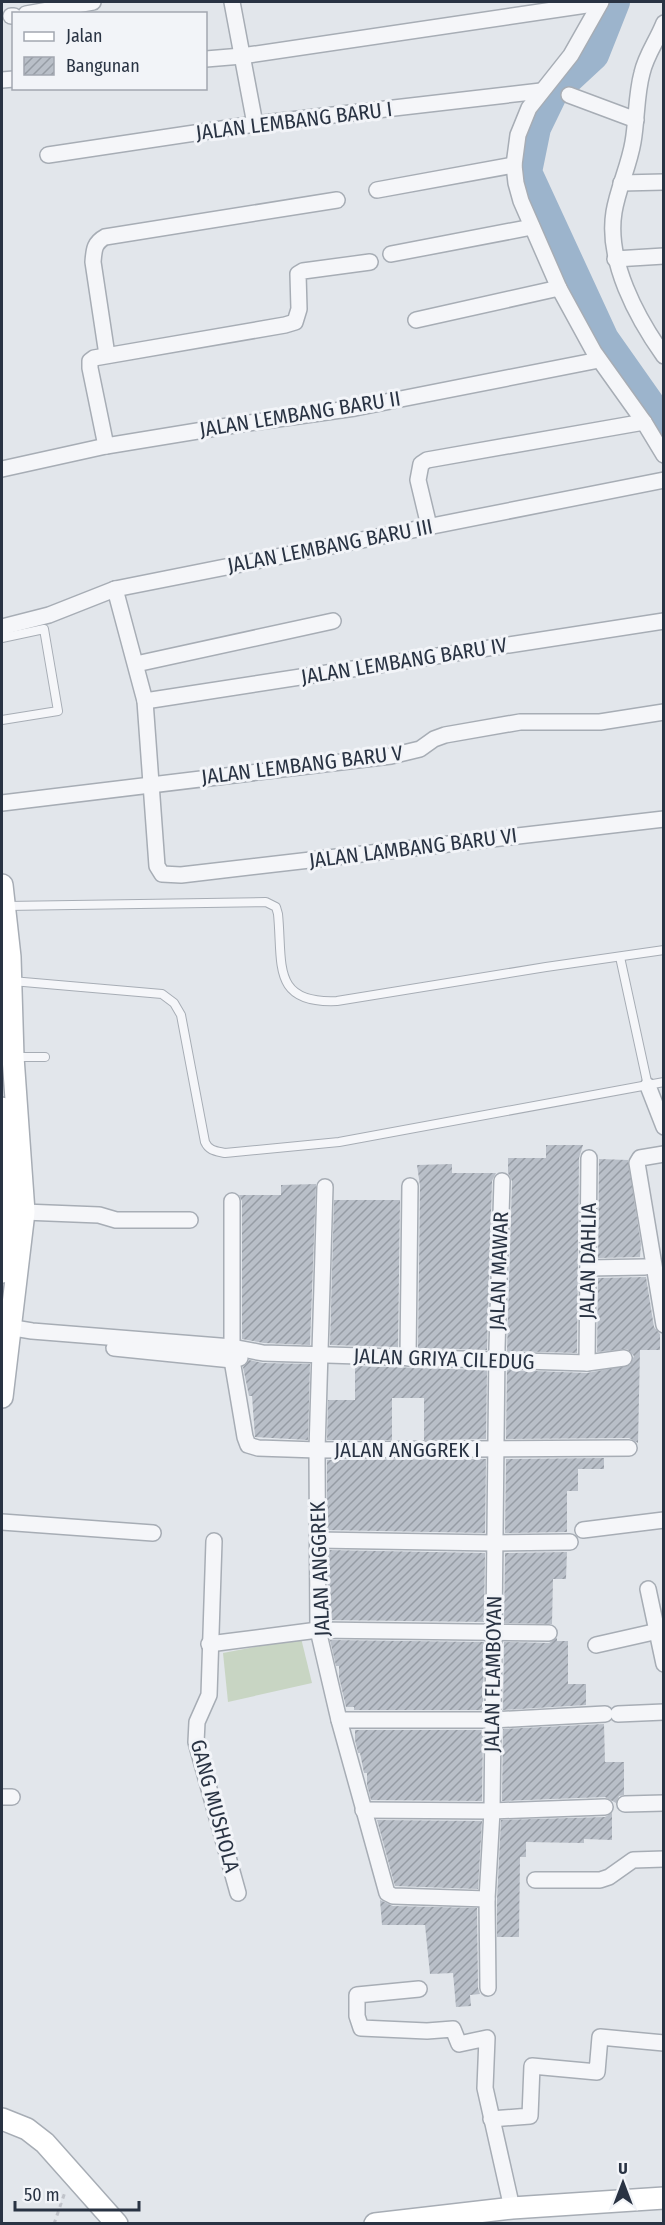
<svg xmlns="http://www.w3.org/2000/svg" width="665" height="2225" viewBox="0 0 665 2225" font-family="'Fira Sans Condensed',sans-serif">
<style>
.park{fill:#c8d5c3}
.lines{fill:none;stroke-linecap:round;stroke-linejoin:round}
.river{stroke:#9cb4cc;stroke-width:30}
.building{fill:url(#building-hatch)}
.lane-casing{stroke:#a7adb5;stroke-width:10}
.street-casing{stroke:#a7adb5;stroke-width:18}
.secondary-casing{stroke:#a7adb5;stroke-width:24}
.path{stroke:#c0c3ca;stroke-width:3;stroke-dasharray:4.5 4.5;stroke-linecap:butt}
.lane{stroke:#f5f6f9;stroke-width:8}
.street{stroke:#f5f6f9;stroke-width:15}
.secondary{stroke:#fff;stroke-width:21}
.labels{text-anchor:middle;stroke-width:6;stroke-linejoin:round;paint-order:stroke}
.street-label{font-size:21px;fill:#293343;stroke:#f2f4f8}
</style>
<defs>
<pattern id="building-hatch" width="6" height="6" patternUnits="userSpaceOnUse" patternTransform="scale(1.5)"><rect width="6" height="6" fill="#b9bfc8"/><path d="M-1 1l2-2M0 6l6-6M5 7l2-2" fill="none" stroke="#969ca4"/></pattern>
</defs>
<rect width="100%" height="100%" fill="#e2e6eb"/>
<!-- park -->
<path class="park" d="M301 1638 312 1683 228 1702 223 1653Z"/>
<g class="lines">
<!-- river -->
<path class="river" d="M615 2 594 55 553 93 536 128 527 172 604 339 664 424"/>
</g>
<!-- building -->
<g class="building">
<path d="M546 1145H583L579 1158 577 1353 507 1351 512 1181 508 1173V1158H546Z"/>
<path d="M599 1159 628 1160 641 1244 640 1257 598 1258Z"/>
<path d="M452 1164V1173H496L492 1181 487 1350 418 1348 420 1186 417 1165Z"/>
<path d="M316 1184 310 1345 264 1343 242 1339V1201L239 1195H281V1185Z"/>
<path d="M334 1200H400L398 1347 330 1345Z"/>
<path d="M646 1277 654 1327 660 1334V1350H640L638 1443 629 1438 506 1439 507 1370 587 1373 630 1365 634 1356 627 1349 597 1352 598 1278Z"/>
<path d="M249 1360 263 1363 310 1364 308 1440 255 1437 252 1396H249L243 1367Z"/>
<path d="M355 1366 487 1370 486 1439 424 1440V1398H392V1440H327L328 1400H355Z"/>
<path d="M604 1458V1469H578V1491H567V1532L505 1533 506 1459Z"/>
<path d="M486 1459 485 1533 327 1530V1460Z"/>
<path d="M327 1550 485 1553 484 1622 328 1620Z"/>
<path d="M567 1552 566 1579H553L552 1624 504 1623 505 1553Z"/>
<path d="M557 1638V1641H568V1684H586V1705L503 1710 504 1642 549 1643Z"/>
<path d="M330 1640 484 1642 483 1710H354V1707H346L339 1677V1666H336Z"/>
<path d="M604 1724 605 1762H624V1795L619 1796 616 1803 605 1797 502 1801 503 1729Z"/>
<path d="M355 1730H483L482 1801 371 1800 367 1785V1773H364L360 1753H358L355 1740Z"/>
<path d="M612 1813V1840L584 1839V1843L526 1842V1857H520L519 1937H497V1899L501 1820 605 1817Z"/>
<path d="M377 1820 482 1821 478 1889 395 1886Z"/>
<path d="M380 1900 393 1906 477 1908 478 1988 480 1994 470 1995 471 2006 456 2007 453 1973 430 1974 425 1925H382Z"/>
</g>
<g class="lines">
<!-- lane casing -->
<g class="lane-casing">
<g id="lane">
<path d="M2 638 44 629 58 711 2 720"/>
<path d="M6 906 266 902 276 907 278 914C283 964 271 1004 337 1001L546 967 664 950"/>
<path d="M620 957 648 1086"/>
<path d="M12 981 162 994 174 1003 181 1015 205 1142C209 1151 216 1151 225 1153L339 1142 664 1082"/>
<path d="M2 1057H45"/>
</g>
</g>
<!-- street casing -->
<g class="street-casing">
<g id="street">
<path d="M232 2 255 124"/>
<path d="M601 2 571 55 529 108 518 135 514 165 516 183 521 201 559 288 594 352 644 422 664 455"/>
<path d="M26 14 93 2"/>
<path d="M11 16H14"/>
<path d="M664 23C657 41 646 55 642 73 636 95 637 119 633 142 629 166 618 188 614 212 606 261 637 318 664 356"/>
<path d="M206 59 242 56 600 3"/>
<path d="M2 80 14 79"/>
<path d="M569 95 636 120"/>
<path d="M48 155 255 124 541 91"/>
<path d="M621 183 664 182"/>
<path d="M377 190 514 165"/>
<path d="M391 254 532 227"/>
<path d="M615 259 664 256"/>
<path d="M416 320 559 288"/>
<path d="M107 355 93 262C94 250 94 243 105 237L337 200"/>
<path d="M106 446 90 368V361L94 358 285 325 295 322 299 309 298 274 303 271 370 262"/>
<path d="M2 469 106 446 228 426 355 408 599 360"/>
<path d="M429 526 418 480 421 464 427 460 644 422"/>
<path d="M115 589 145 701 157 866 162 874 181 875 664 819"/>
<path d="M2 627 49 615 115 589 664 480"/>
<path d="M136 664 333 621"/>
<path d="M145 701 664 621"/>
<path d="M2 803 391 756 420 749 434 739 445 735 520 722H600L664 712"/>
<path d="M648 1086 664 1127"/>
<path d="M664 1154 640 1158 637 1163 664 1325"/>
<path d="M325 1187 317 1450 318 1630 339 1720 387 1893 393 1896 487 1899"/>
<path d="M232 1201V1360L245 1437 248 1445 258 1448 317 1450 629 1448"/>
<path d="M24 1212 99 1215 116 1220H190"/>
<path d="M588 1268 645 1267"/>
<path d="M2 1326 32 1331 232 1347 263 1353 587 1363 624 1358"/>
<path d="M114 1348 232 1360 240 1358"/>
<path d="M408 1358 410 1186"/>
<path d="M587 1363 589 1158"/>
<path d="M2 1522 153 1533"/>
<path d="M583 1530 664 1520"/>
<path d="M318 1540 494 1543 570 1542"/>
<path d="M214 1541 209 1695 197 1722 196 1742 238 1893"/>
<path d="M648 1589 664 1664"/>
<path d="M209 1644 318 1630 549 1633"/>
<path d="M596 1645 658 1631"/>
<path d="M618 1714 664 1712"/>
<path d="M339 1720H492L605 1714"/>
<path d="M2 1797H12"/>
<path d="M625 1804 664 1803"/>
<path d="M363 1810 492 1811 605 1807"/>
<path d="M535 1880H600L609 1877 633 1860 664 1859"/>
<path d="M488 1988 487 1899 492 1811 497 1348 502 1181"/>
<path d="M419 1989 357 1995V2016L361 2028 427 2031 453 2029 459 2044 487 2038 485 2088 512 2208"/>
<path d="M491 2119 530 2116 532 2066 597 2072 600 2037 664 2043"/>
</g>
</g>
<!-- secondary casing -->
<g class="secondary-casing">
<g id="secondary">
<path d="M2 885 10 957 13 1057 24 1212 2 1397"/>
<path d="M2 1108C6 1163 8 1217 3 1272"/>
<path d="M2 2119 27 2129 45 2143 117 2224"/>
<path d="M375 2224 512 2208 664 2198"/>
</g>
</g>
<!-- path -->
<path class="path" d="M54 2224 65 2192"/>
<!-- lane -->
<use href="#lane" class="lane"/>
<!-- street -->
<use href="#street" class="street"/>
<!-- secondary -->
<use href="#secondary" class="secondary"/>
</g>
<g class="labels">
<!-- street labels -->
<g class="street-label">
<text transform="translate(294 121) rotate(-7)" y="7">JALAN LEMBANG BARU I</text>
<text transform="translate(300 414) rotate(-9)" y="7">JALAN LEMBANG BARU II</text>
<text transform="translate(330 546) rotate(-11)" y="7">JALAN LEMBANG BARU III</text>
<text transform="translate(404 661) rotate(-9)" y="7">JALAN LEMBANG BARU IV</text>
<text transform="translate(302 765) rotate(-7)" y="7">JALAN LEMBANG BARU V</text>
<text transform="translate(413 848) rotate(-7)" y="7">JALAN LAMBANG BARU VI</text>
<text transform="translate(588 1261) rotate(-89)" y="7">JALAN DAHLIA</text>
<text transform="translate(499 1271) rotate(-88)" y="7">JALAN MAWAR</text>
<text transform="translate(444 1359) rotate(2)" y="7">JALAN GRIYA CILEDUG</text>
<text x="407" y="1457">JALAN ANGGREK I</text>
<text transform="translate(320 1569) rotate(-92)" y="7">JALAN ANGGREK</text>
<text transform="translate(493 1674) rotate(-89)" y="7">JALAN FLAMBOYAN</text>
<text transform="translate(215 1806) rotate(75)" y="7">GANG MUSHOLA</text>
</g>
</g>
<!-- border -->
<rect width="665" height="2225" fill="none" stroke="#293343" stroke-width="6"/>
<!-- legend -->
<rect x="12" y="12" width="195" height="78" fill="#f2f4f8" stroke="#a2a7b0" stroke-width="1.5"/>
<rect x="24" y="32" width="30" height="9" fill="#ffffff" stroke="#a2a7b0" stroke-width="1.5"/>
<text x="66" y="42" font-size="18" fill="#293343">Jalan</text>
<rect x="24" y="57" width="30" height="18" fill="url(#building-hatch)" stroke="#a2a7b0" stroke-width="1.5"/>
<text x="66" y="72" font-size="18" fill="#293343">Bangunan</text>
<!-- north arrow -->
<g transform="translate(623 2183)" stroke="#f2f4f8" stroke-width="4.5" paint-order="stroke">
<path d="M0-4.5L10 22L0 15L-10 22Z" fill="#293343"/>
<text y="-9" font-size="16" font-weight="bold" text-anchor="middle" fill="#293343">U</text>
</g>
<!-- scale -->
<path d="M15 2201v9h124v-9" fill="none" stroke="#293343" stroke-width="3"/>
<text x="24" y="2201" font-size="18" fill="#293343" stroke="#f2f4f8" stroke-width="4.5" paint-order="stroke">50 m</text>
</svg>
